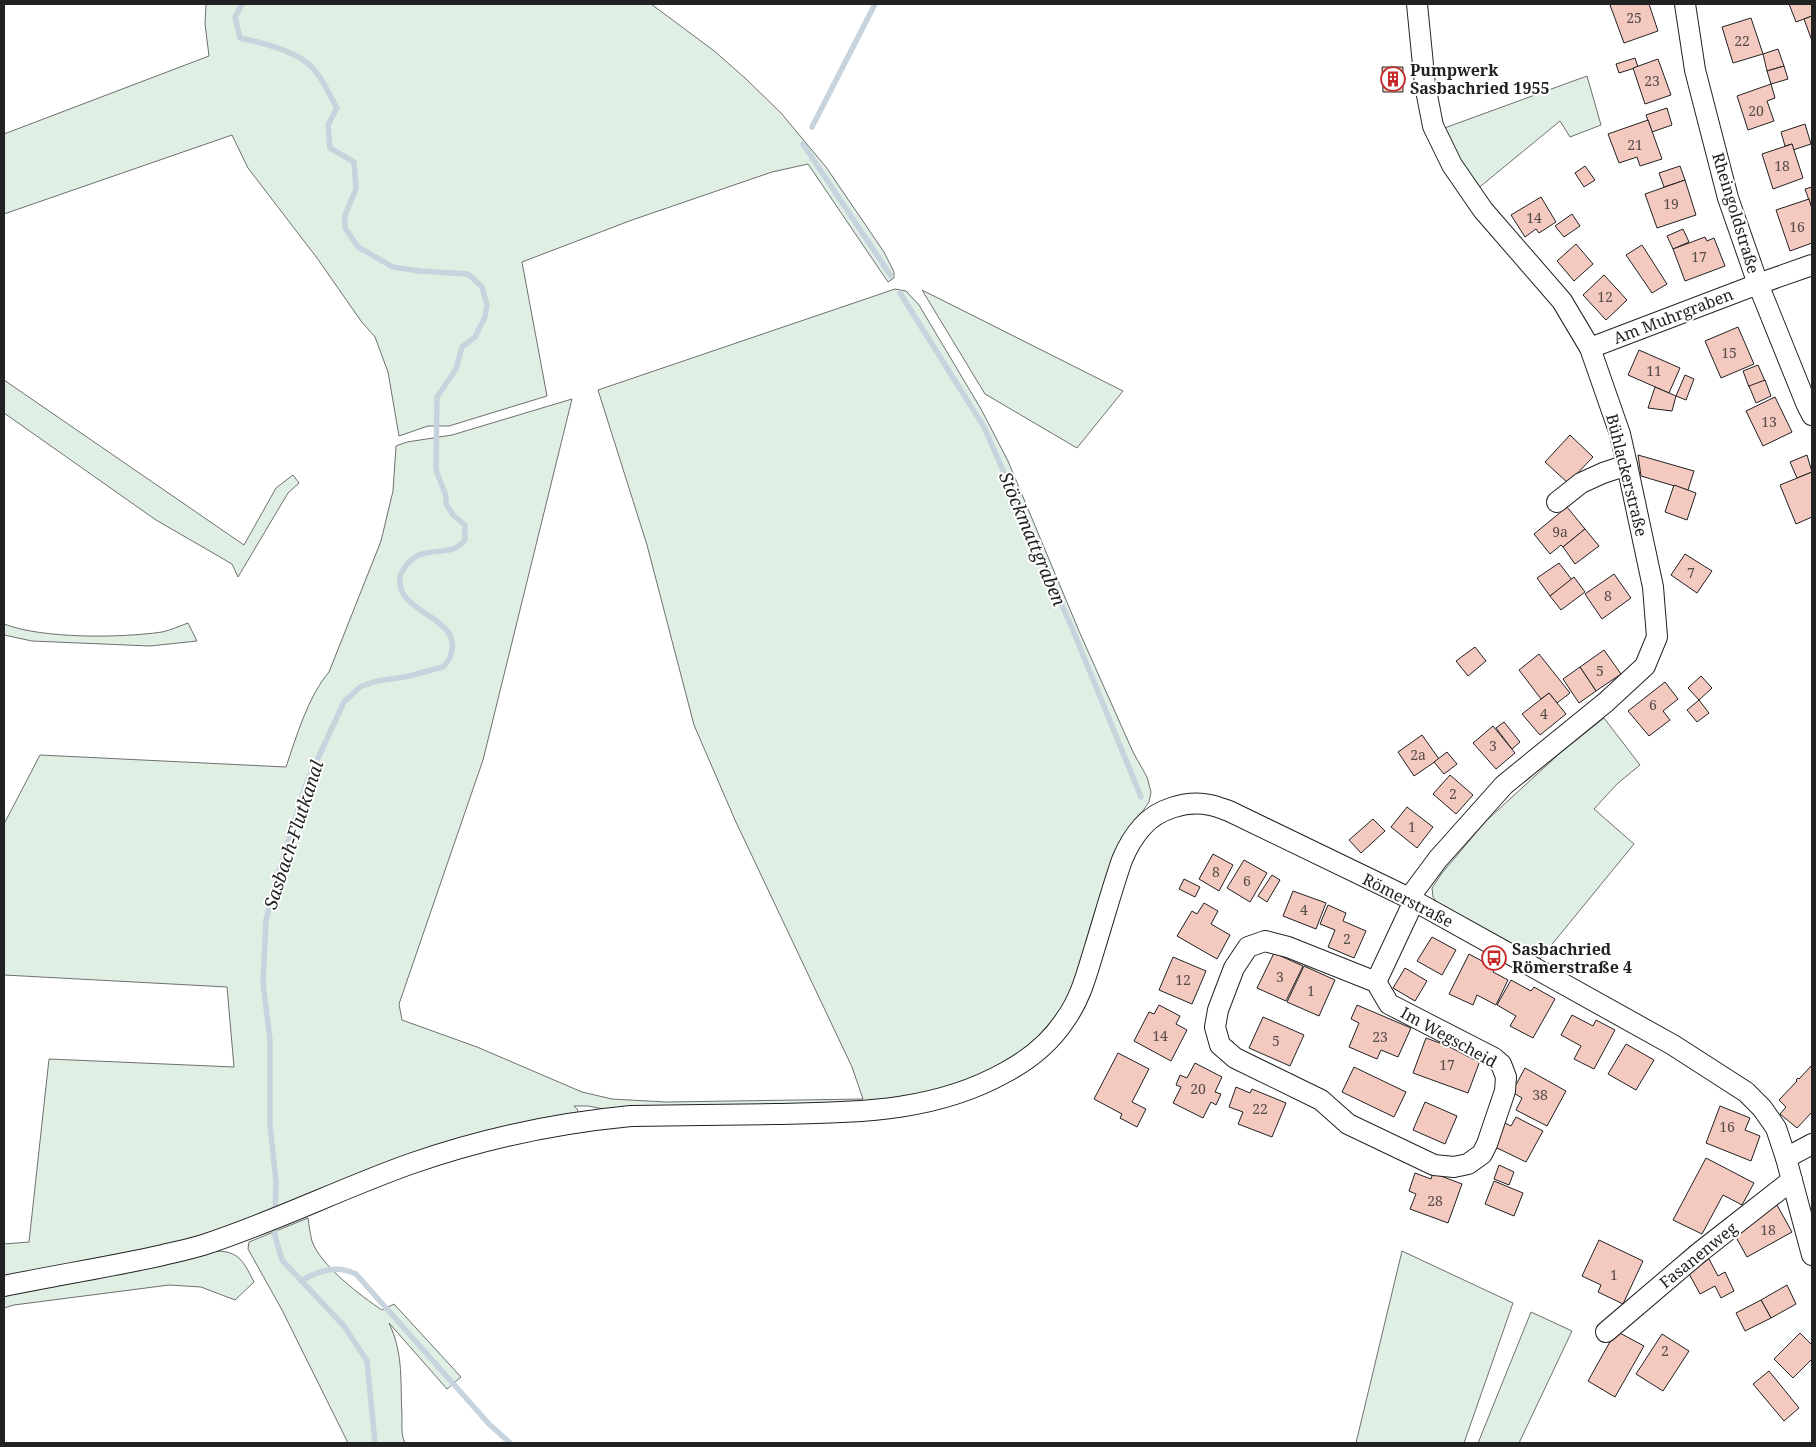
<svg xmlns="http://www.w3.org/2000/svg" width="1816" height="1447" viewBox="0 0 1816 1447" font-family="'Noto Serif',serif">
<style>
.green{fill:#e0efe3;stroke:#6f6f6f}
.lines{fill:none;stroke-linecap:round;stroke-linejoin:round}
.stream{stroke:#c7d3dd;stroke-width:5.5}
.building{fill:#f3c9c0;stroke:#222}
.minor-casing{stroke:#222;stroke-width:22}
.minor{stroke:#fff;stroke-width:20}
.labels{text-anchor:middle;stroke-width:4;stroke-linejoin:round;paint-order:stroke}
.number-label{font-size:14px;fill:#564c4a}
.poi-label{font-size:16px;font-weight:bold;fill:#222;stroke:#fff;text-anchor:start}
.street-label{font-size:16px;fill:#222;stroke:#fff}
.water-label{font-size:18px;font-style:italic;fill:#222;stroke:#fff}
</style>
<rect width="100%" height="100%" fill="#fff"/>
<!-- green -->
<g class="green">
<path d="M206 4H651L713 50 745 78 781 113 826 167 884 252 894 272V278L888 282 808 164 772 172 632 220 522 262 547 396 449 426H428L399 436 388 372 375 337 361 321 317 258 248 168 232 135 4 214V134L209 56 205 24Z"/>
<path d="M1587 76 1601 125 1570 137 1560 121 1476 190 1439 130Z"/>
<path d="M895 289 906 291 919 305 981 409 1008 461 1079 631 1133 752 1147 777 1151 792 1149 802 1115 851 1102 889 1075 982 1062 1009 1022 1055 954 1087 877 1103 614 1111 588 1106H574L578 1110 577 1113 192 1240 4 1278V1244L29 1242 49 1059 234 1067 227 987 4 975V824L40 755 286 767C296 738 308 696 329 672L381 541 393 491 396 446 407 442 452 435 572 399 483 760 399 1004 402 1020 477 1047 582 1092 612 1099 666 1102 863 1099 852 1067 735 820 694 725 647 545 598 390Z"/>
<path d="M922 290 1123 391 1077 448 985 394Z"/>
<path d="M4 380 244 545 276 488 293 475 299 483 288 493 238 577 232 564 156 520 4 413Z"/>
<path d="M188 623 197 641 150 646 32 641 4 635V624C43 639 121 638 162 632 171 630 180 626 188 623Z"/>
<path d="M1604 718 1640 765 1617 784 1594 809 1634 844 1540 959 1437 903 1433 897 1432 888 1442 873 1486 821 1559 754Z"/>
<path d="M308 1218C309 1225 310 1234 312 1241 320 1265 361 1296 382 1310L394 1304 461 1377 447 1389 389 1323C404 1355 400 1381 402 1416 402 1425 401 1435 405 1443H348L282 1310 248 1249 249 1242Z"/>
<path d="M216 1251C240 1251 244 1263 254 1282L235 1300 201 1287 169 1285 14 1305 4 1308V1296L132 1271Z"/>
<path d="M1402 1251 1513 1303 1464 1443H1356Z"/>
<path d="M1531 1312 1572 1331 1519 1443H1478Z"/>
</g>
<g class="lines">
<!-- stream -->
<g class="stream">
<path d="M242 4 235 17 240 38C260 42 290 50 306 62 319 71 329 94 337 108L328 125 330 148 354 162 356 189 345 215V228L358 247 393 267 420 271 468 274 482 287 487 305 485 317 475 337 462 347 456 369 437 397 436 470 446 496V504L453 515 465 525V540C462 543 458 548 453 549 433 554 419 548 405 567 403 571 400 573 400 577 395 614 463 616 451 654 450 659 446 664 443 667L405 677 376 681 360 687 344 702 306 784 276 881 266 920 263 983 270 1040V1125L276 1181 275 1214"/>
<path d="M812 127 875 4"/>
<path d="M803 144 891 276"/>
<path d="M900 293 984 427 1072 628 1141 797"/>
<path d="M275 1223V1236L282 1260 344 1326 367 1361 375 1443"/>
<path d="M301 1281C320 1270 336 1265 356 1274L489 1424 510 1443"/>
</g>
</g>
<!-- building -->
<g class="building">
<path d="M1613 4H1649L1658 31 1624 43 1610 5Z"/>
<path d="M1789 4H1812V16L1796 22Z"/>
<path d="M1812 16V41L1804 19Z"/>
<path d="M1751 18 1763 54 1733 63 1722 27Z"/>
<path d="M1778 49 1784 66 1767 71 1763 54Z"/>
<path d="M1635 58 1638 67 1619 73 1616 64Z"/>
<path d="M1658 59 1671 95 1645 104 1633 68Z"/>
<path d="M1784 66 1788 79 1771 84 1767 71Z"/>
<path d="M1382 67H1403V92H1383Z"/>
<path d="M1771 84 1775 98 1767 101 1774 121 1748 130 1737 96Z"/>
<path d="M1667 108 1672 125 1652 132 1646 115Z"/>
<path d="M1648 120 1662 159 1640 166 1637 157 1619 163 1608 134Z"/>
<path d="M1805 124 1811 144 1793 150 1792 144 1785 146 1781 132Z"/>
<path d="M1792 144 1803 178 1773 189 1762 154Z"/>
<path d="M1585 166 1595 180 1584 187 1575 173Z"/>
<path d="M1680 166 1685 180 1664 187 1659 173Z"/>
<path d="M1685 180 1696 215 1657 228 1645 194Z"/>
<path d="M1812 187V206H1811L1805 189Z"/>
<path d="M1541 197 1556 222 1539 233 1536 229 1525 237 1511 215Z"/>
<path d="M1809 199 1812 209V243L1790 251 1776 210Z"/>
<path d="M1572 214 1580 226 1564 237 1555 226Z"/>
<path d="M1683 229 1689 242 1673 249 1667 236Z"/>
<path d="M1705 237 1707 241 1714 238 1725 266 1685 281 1673 249Z"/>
<path d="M1576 244 1593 264 1574 281 1557 261Z"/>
<path d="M1642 245 1667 284 1652 293 1626 255Z"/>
<path d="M1604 275 1627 300 1606 320 1583 295Z"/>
<path d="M1738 327 1754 364 1721 378 1705 341Z"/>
<path d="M1639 350 1680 368 1669 393 1628 375Z"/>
<path d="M1758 365 1765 381 1749 387 1743 371Z"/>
<path d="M1685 375 1694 379 1686 400 1676 396Z"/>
<path d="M1765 380 1771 396 1756 403 1749 386Z"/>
<path d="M1655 387 1676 396 1672 411 1648 408Z"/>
<path d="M1775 397 1792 432 1763 446 1746 411Z"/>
<path d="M1570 435 1593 457 1568 483 1545 462Z"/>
<path d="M1638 455 1694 471 1688 490 1641 476Z"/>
<path d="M1807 455 1812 472 1797 478 1790 462Z"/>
<path d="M1812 472V517L1796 524 1780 485Z"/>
<path d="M1674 485 1696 493 1687 520 1665 512Z"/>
<path d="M1567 507 1585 529 1563 547 1561 545 1550 554 1534 534Z"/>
<path d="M1585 529 1599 546 1575 564 1563 547Z"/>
<path d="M1685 554 1712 571 1697 593 1671 575Z"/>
<path d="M1559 563 1572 580 1550 596 1537 578Z"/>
<path d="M1614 574 1631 598 1602 619 1585 594Z"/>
<path d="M1574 577 1585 592 1561 610 1550 596Z"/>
<path d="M1475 647 1486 661 1468 676 1456 661Z"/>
<path d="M1604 650 1621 674 1596 691 1580 667Z"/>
<path d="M1539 654 1570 693 1557 703 1549 693 1541 699 1519 670Z"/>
<path d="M1580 667 1596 691 1579 703 1563 679Z"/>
<path d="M1701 676 1712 688 1699 700 1688 688Z"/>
<path d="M1665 682 1678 699 1663 711 1670 720 1649 736 1628 711Z"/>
<path d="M1549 693 1566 714 1540 735 1522 714Z"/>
<path d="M1699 700 1709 713 1697 722 1687 710Z"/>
<path d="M1504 722 1520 742 1512 749 1496 728Z"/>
<path d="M1493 726 1515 753 1496 769 1473 743Z"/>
<path d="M1422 735 1439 759 1414 776 1398 752Z"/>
<path d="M1447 752 1457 764 1444 774 1434 762Z"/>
<path d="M1450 775 1473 795 1456 814 1433 794Z"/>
<path d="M1407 807 1433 827 1417 848 1391 827Z"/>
<path d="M1373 819 1385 831 1361 853 1349 840Z"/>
<path d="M1213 854 1233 865 1219 891 1199 879Z"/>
<path d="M1244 860 1267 873 1250 902 1227 888Z"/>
<path d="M1272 875 1280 880 1267 902 1258 896Z"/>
<path d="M1184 879 1200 887 1195 897 1179 889Z"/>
<path d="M1293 891 1326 903 1316 929 1283 916Z"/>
<path d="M1204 903 1218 911 1211 924 1230 935 1217 959 1177 936 1192 911 1197 914Z"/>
<path d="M1328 905 1346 913 1343 921 1366 931 1354 958 1328 947 1335 930 1320 924Z"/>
<path d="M1432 937 1456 950 1442 975 1417 961Z"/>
<path d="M1274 953 1303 966 1286 1001 1257 988Z"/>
<path d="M1469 954 1495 968 1493 972 1508 980 1496 1005 1477 995 1473 1005 1449 994Z"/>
<path d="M1173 957 1206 971 1192 1004 1159 990Z"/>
<path d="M1304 966 1335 980 1319 1016 1287 1002Z"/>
<path d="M1405 968 1427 981 1415 1001 1393 988Z"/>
<path d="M1511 980 1531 991 1534 987 1555 999 1533 1038 1510 1026 1516 1016 1497 1005Z"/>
<path d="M1159 1005 1180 1016 1176 1024 1187 1030 1171 1061 1134 1041 1149 1012 1154 1014Z"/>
<path d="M1357 1005 1411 1028 1398 1057 1381 1050 1377 1059 1349 1047 1359 1023 1351 1019Z"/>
<path d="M1572 1015 1593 1026 1596 1020 1615 1030 1594 1069 1574 1059 1581 1046 1561 1035Z"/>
<path d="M1263 1017 1304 1035 1290 1066 1249 1048Z"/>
<path d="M1426 1038 1481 1058 1468 1093 1413 1073Z"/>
<path d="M1626 1044 1654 1060 1636 1090 1608 1074Z"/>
<path d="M1118 1053 1149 1069 1132 1102 1146 1109 1137 1127 1120 1118 1122 1114 1094 1099Z"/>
<path d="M1195 1063 1222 1077 1215 1092 1221 1094 1216 1105 1211 1102 1203 1118 1173 1103 1181 1087 1176 1085 1180 1075 1187 1078Z"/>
<path d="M1812 1065V1112L1797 1128 1780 1114 1786 1107 1779 1100 1797 1081 1796 1080 1798 1078 1799 1079Z"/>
<path d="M1354 1067 1406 1092 1394 1117 1342 1092Z"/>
<path d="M1525 1068 1566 1091 1547 1126 1516 1110 1522 1098 1512 1092Z"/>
<path d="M1236 1087 1250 1093 1252 1089 1286 1103 1272 1137 1238 1124 1243 1112 1229 1107Z"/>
<path d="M1425 1102 1457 1116 1445 1144 1413 1130Z"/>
<path d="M1720 1106 1750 1118 1745 1130 1760 1136 1751 1161 1706 1143Z"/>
<path d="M1516 1117 1543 1131 1526 1162 1493 1146 1505 1123 1511 1126Z"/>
<path d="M1706 1158 1754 1183 1742 1205 1723 1195 1702 1234 1673 1220Z"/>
<path d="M1499 1165 1514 1172 1509 1185 1494 1179Z"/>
<path d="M1415 1173 1431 1179 1433 1173 1462 1184 1448 1223 1410 1209 1416 1194 1409 1191Z"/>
<path d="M1494 1181 1523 1193 1514 1216 1485 1204Z"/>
<path d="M1777 1205 1792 1232 1747 1257 1732 1230Z"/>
<path d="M1599 1240 1643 1261 1623 1304 1598 1292 1601 1285 1582 1276Z"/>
<path d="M1709 1259 1718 1276 1725 1272 1734 1291 1721 1298 1715 1286 1700 1294 1687 1270Z"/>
<path d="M1787 1285 1796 1304 1771 1318 1761 1300Z"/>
<path d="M1761 1300 1771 1318 1745 1331 1736 1313Z"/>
<path d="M1616 1331 1644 1346 1615 1397 1588 1381Z"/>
<path d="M1800 1333 1812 1345V1359L1793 1378 1774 1359Z"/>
<path d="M1662 1334 1689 1351 1663 1391 1636 1374Z"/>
<path d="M1769 1371 1799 1408 1784 1421 1753 1384Z"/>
</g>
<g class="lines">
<!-- minor casing -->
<g class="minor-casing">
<g id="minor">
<path d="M1685 4 1695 70 1728 198 1758 284 1806 403 1812 415"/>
<path d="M1590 348 1758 284 1812 265"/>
<path d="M1557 502 1581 483 1603 473 1627 465"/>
<path d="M1409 898 1438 859 1504 785 1606 702 1645 666 1657 637 1653 587 1627 465 1620 434 1590 348 1562 301 1483 210 1452 165 1433 126 1425 85 1417 4"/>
<path d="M1265 941 1288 947 1376 982 1389 1004 1494 1058 1501 1064 1506 1077 1505 1091 1487 1144 1482 1154 1468 1164 1454 1167 1434 1165 1348 1124 1321 1100 1235 1058 1220 1045 1215 1027 1218 1010 1234 968 1248 947Z"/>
<path d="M1376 982 1414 901"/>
<path d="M1786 1158 1812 1144"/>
<path d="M4 1286C57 1275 110 1267 163 1255 176 1252 190 1249 203 1245 274 1222 340 1189 410 1164 481 1139 557 1123 631 1116 679 1115 727 1115 775 1114 856 1112 933 1113 1006 1072 1030 1059 1050 1043 1065 1020 1081 998 1087 973 1095 947 1104 918 1112 889 1122 860 1127 848 1133 837 1142 827 1157 809 1187 800 1210 805 1216 806 1223 809 1229 811L1409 898 1673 1045 1746 1092 1762 1108 1776 1128 1786 1158 1812 1255"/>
<path d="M1606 1332 1700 1252 1792 1180"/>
</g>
</g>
<!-- minor -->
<use href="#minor" class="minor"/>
</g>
<!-- icons -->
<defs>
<g id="building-ring" transform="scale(1.25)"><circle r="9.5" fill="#fff" stroke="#c62828" stroke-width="1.5"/><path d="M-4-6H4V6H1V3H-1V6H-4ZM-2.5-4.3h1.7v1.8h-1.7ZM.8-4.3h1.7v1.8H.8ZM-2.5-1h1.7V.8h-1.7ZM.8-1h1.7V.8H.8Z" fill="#c62828"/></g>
<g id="bus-ring" transform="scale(1.25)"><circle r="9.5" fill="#fff" stroke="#c62828" stroke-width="1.5"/><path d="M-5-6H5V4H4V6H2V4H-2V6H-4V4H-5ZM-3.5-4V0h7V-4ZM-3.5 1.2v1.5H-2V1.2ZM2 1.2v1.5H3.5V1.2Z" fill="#c62828"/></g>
</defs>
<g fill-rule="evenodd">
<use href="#building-ring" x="1393" y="79"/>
<use href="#bus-ring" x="1494" y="958"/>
</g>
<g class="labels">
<!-- number labels -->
<g class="number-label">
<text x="1634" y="23">25</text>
<text x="1742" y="46">22</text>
<text x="1652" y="86">23</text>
<text x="1756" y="116">20</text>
<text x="1635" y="150">21</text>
<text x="1782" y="171">18</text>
<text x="1671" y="209">19</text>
<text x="1534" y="223">14</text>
<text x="1797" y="232">16</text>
<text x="1699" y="262">17</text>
<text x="1605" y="302">12</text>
<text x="1729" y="358">15</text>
<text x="1654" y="376">11</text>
<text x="1769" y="427">13</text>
<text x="1560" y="537">9a</text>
<text x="1691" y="578">7</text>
<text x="1608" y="601">8</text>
<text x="1600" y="676">5</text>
<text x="1653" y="710">6</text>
<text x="1544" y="719">4</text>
<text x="1493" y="751">3</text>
<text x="1418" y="760">2a</text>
<text x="1453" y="799">2</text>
<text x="1412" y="832">1</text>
<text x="1216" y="877">8</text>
<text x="1247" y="886">6</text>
<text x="1304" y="915">4</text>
<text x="1347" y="944">2</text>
<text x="1280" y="982">3</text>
<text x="1183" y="985">12</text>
<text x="1311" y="996">1</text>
<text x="1160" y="1041">14</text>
<text x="1380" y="1042">23</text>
<text x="1276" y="1046">5</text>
<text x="1447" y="1070">17</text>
<text x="1198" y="1094">20</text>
<text x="1540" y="1100">38</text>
<text x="1260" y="1114">22</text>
<text x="1727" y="1132">16</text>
<text x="1435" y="1206">28</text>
<text x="1768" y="1235">18</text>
<text x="1614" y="1280">1</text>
<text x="1665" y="1356">2</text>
</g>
<!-- poi labels -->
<g class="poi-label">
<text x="1410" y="76">Pumpwerk<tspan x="1410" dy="18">Sasbachried 1955</tspan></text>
<text x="1512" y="955">Sasbachried<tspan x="1512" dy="18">Römerstraße 4</tspan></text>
</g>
<!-- street labels -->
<g class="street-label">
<text transform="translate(1736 213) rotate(73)" y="6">Rheingoldstraße</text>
<text transform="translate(1673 316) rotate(-21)" y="6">Am Muhrgraben</text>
<text transform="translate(1627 475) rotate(76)" y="6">Bühlackerstraße</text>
<text transform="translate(1408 900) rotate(27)" y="6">Römerstraße</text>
<text transform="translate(1449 1037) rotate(29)" y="6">Im Wegscheid</text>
<text transform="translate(1698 1255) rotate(-39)" y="6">Fasanenweg</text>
</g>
<!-- water labels -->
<g class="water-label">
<text transform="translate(1032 539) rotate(67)" y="6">Stöckmattgraben</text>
<text transform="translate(294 835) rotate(-72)" y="6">Sasbach-Flutkanal</text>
</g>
</g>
<!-- border -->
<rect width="1816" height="1447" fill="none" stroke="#222222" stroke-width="10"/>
</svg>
